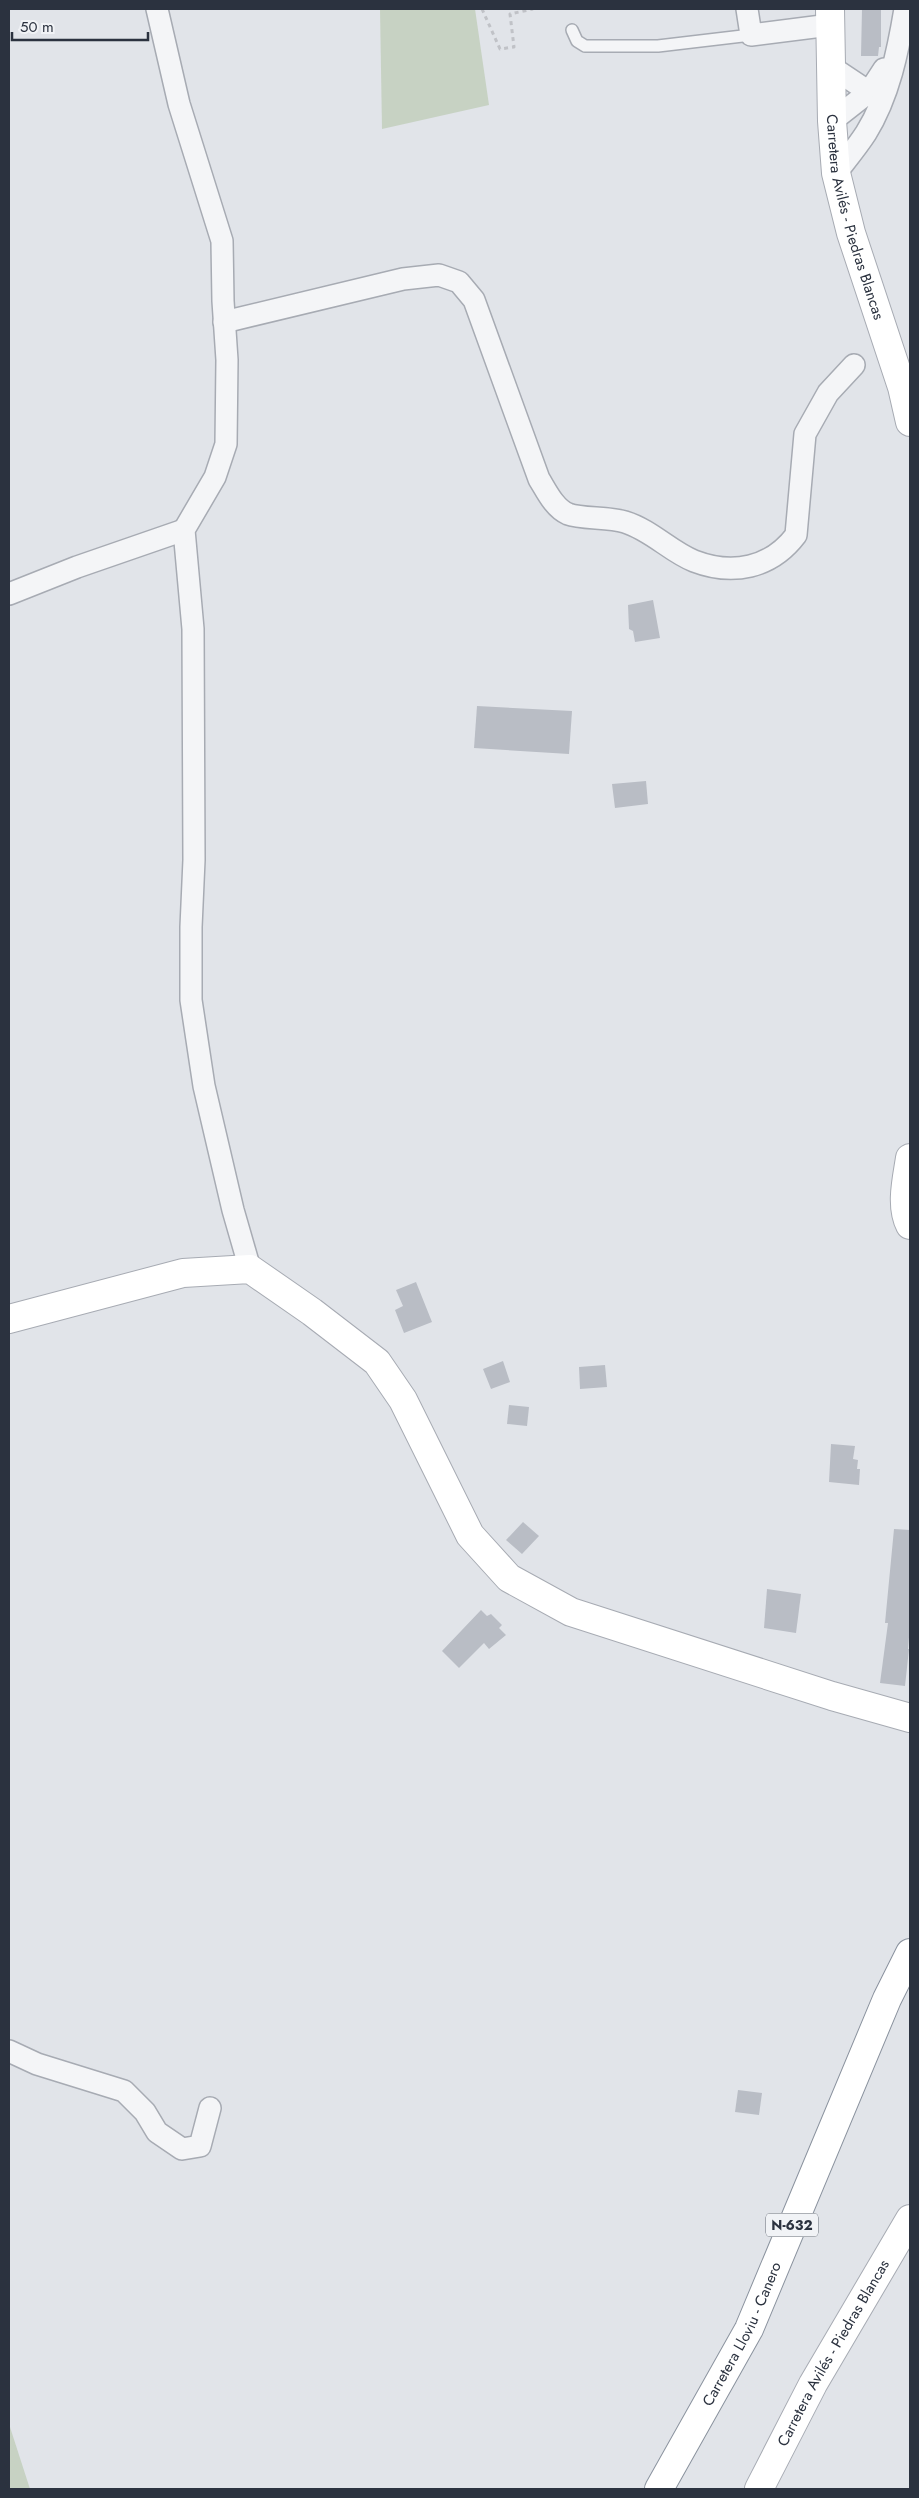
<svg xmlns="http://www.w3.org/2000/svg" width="919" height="2498" viewBox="0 0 919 2498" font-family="Jost,sans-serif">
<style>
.green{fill:#c7d2c3}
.building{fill:#b9bdc5}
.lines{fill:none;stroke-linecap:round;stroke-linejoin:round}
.lane-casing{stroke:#a7abb3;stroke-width:14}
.street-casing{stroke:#a7abb3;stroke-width:24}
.secondary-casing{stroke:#a7abb3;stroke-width:30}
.highway-casing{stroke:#8a929e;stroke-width:30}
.path{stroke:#c0c2c7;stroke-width:3;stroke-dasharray:4 4;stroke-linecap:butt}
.lane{stroke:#f4f5f7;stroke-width:11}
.street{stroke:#f4f5f7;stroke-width:21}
.secondary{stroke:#fff;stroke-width:28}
.highway{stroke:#fff;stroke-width:28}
.labels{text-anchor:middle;stroke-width:4.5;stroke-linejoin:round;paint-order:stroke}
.shield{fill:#f1f3f6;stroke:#666c76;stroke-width:1}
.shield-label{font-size:14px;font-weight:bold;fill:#2b323f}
.street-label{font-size:15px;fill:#2b323f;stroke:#f1f3f6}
</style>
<rect width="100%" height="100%" fill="#e1e4e9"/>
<!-- green -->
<g class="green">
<path d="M380 9H475L489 105 382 129Z"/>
<path d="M9 2424 30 2489H9Z"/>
</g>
<!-- building -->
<g class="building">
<path d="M862 9H881V47H879L878 56H861Z"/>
<path d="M653 600 660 638 635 642 633 631 629 629 628 605Z"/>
<path d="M477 706 572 711 569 754 474 748Z"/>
<path d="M646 781 648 804 615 808 612 784Z"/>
<path d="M416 1282 432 1322 404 1333 395 1310 403 1306 396 1290Z"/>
<path d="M503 1361 510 1382 491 1389 483 1369Z"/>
<path d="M605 1365 607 1387 580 1389 579 1367Z"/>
<path d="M509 1405 529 1407 527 1426 507 1424Z"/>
<path d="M831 1444 855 1446 853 1459 858 1460 857 1469H860L859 1485 829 1482Z"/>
<path d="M523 1522 539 1536 522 1554 506 1540Z"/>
<path d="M894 1529 910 1530V1625L908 1649H909L905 1686 880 1683 888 1623H885Z"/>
<path d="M767 1589 801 1594 796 1633 764 1628Z"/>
<path d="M481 1610 487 1616 491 1614 502 1625 499 1628 506 1635 489 1649 484 1643 459 1668 442 1651Z"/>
<path d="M738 2090 762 2093 759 2115 735 2112Z"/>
</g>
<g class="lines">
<!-- lane casing -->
<g class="lane-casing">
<path id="lane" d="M572 30 577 41 585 46H658L751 35"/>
</g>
<!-- street casing -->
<g class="street-casing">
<g id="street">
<path d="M157 9 179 104 222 241 223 301 227 360 226 444 215 477 184 530 193 629 194 860 191 927V1000L204 1086 233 1210 250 1269"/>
<path d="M747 9 751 35 830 25"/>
<path d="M830 66 869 92 877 100"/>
<path d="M832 121 869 92 884 69"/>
<path d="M836 173C846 160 857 147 866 133 889 96 898 51 905 9"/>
<path d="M224 322 403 279 439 275 459 282 474 300 539 479C546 490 554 508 568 514 581 519 609 517 625 522 651 530 671 552 694 561 733 576 771 568 796 535L805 434 828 393 854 365"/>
<path d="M9 594 77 567 184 530"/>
<path d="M9 2051 37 2064 124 2091 145 2112 157 2132 182 2149 200 2146 210 2108"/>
</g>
</g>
<!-- secondary casing -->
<g class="secondary-casing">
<g id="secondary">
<path id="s1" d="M830 9 832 121 836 173 851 233 902 387 910 422"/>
<path d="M910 1158C907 1178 900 1206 910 1225"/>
<path d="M9 1319 183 1273 250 1269 312 1312 377 1362 403 1400 470 1535 509 1578 571 1612 832 1696 910 1718"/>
<path id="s2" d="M759 2489 813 2384 910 2219"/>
</g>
</g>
<!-- highway casing -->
<g class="highway-casing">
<g id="highway">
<path id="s3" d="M659 2489 749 2329 887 1999 910 1953"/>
</g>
</g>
<!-- path -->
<path class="path" d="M482 9 500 49 514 47 510 14 533 9"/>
<!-- lane -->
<use href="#lane" class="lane"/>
<!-- street -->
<use href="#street" class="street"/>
<!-- secondary -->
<use href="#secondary" class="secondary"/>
<!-- highway -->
<use href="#highway" class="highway"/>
</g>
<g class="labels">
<!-- shield labels -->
<rect class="shield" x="766" y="2213.5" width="52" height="23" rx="4"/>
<g class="shield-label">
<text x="792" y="2230">N-632</text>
</g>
<!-- street labels -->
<g class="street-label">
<text dy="5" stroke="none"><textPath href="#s1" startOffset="211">Carretera Avilés - Piedras Blancas</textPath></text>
<text dy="5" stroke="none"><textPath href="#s3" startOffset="176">Carretera Lloviu - Canero</textPath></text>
<text dy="5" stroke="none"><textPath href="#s2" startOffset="155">Carretera Avilés - Piedras Blancas</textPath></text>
</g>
</g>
<!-- border -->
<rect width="919" height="2498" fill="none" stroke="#2b323f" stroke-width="20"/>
<!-- scale -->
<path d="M12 32v8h136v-8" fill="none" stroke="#2b323f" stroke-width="2.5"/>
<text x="20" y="32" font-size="15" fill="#2b323f" stroke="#f1f3f6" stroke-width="4" paint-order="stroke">50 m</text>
</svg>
